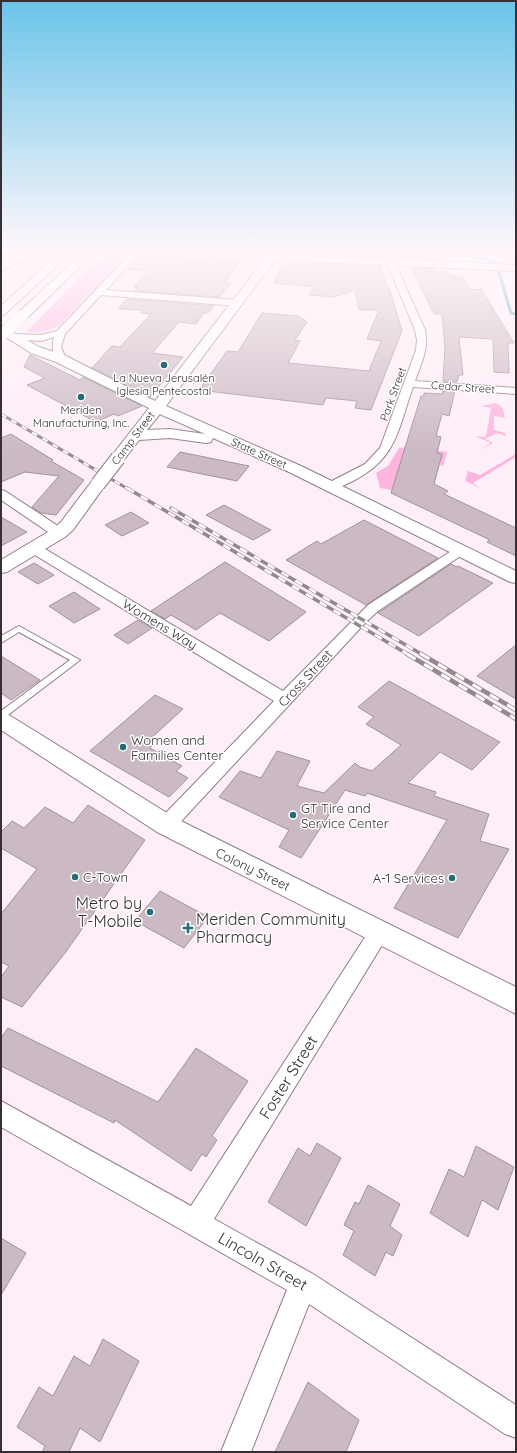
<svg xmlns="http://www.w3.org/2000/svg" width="517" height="1453" viewBox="0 0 517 1453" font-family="Quicksand,sans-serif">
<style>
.green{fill:#fcb5df}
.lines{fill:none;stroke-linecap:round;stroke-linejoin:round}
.stream{stroke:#46a7b4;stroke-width:3}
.building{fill:#cbb9c3;stroke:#a3919b}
.lane-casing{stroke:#8e7d87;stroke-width:2}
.street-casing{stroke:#8e7d87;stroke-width:2}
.secondary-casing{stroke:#8e7d87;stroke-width:2}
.highway-casing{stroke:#8e7d87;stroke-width:2}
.lane{fill:#fff;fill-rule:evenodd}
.street{fill:#fff;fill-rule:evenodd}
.secondary{fill:#fff;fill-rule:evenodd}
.highway{fill:#fff;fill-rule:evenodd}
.rail-far2-casing{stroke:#93888e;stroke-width:3}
.rail-far1-casing{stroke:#93888e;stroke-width:3.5}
.rail-casing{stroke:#93888e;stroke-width:4.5}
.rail-far2{stroke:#fff;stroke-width:2;stroke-dasharray:6;stroke-linecap:butt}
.rail-far1{stroke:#fff;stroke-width:2.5;stroke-dasharray:8;stroke-linecap:butt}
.rail{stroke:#fff;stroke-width:3;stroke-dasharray:10;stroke-linecap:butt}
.secondary-bridge-casing{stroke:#8e7d87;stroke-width:16;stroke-linecap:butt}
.highway-bridge-casing{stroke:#8e7d87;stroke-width:12;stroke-linecap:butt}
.secondary-bridge{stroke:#fff;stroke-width:14}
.highway-bridge{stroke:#fff;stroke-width:12}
.poi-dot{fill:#236d76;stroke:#fff;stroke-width:1.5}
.labels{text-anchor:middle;stroke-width:3;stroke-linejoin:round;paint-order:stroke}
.far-poi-label{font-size:11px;fill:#372f33;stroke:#fff}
.far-street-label{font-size:11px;fill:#372f33;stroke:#fff}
.street-label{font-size:13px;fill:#372f33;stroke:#fff}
.poi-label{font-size:13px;fill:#372f33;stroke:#fff;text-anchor:start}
.near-poi-label{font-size:16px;fill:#372f33;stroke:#fff;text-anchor:end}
.near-street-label{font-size:16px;fill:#372f33;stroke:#fff}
</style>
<rect width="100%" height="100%" fill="#feeef7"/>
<!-- green -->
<g class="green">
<path d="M107 251 129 252 128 256 60 325C50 330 38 335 27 331Z"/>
<path d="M496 403 503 408 505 418 494 416V430L505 433 506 436 497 433 485 439 493 443 481 450 491 443 475 436 486 437 491 408 481 406Z"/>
<path d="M407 447 447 452 443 466 439 464 441 454 405 449 392 490 380 488 376 473 388 466 399 448Z"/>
<path d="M516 454V457L473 483 480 488 465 481 468 471 480 475Z"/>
</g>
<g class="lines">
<!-- stream -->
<path class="stream" d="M448 251 496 262 511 313 516 314"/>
</g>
<!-- building -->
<g class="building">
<path d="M319 251H375L377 257 318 254Z"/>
<path d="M404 252 434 253V259L406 258Z"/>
<path d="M140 256 208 259 240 261 225 282 231 283 220 297 134 291 138 287H134L149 271 128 269Z"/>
<path d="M316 263 380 266 388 290 389 287 402 331 371 410 355 408 357 401 326 398 323 405 199 390 227 351 238 352 262 313 298 316 307 322 295 340 300 341 288 363 369 371 381 341 367 339 379 310H359L355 290 334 297 309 295 314 287 274 283 281 266 296 264 316 265Z"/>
<path d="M411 268 434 269V272H448L450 276H462L470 290 481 289 514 343H508L509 373 494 372 493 339 459 337 463 375H459L457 382 443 381 445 347 442 314H434Z"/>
<path d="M126 299 214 306 208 313H204L196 324 179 322 152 353 183 357 150 397 92 368 112 346 120 347 151 314 141 313 143 310 119 309Z"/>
<path d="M30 355 80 380 83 377 142 406 118 416 114 414 96 422 27 385 45 378 24 367Z"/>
<path d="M443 391H455L449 416 442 414 436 436 441 437 437 453 442 454 434 484 448 491 444 494 516 528V556L487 542 490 540 391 493 421 396H424V393L442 394Z"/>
<path d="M11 434 53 460 51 461 84 480 56 515 41 513 32 507 59 476 25 472 1 482V438Z"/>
<path d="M180 452 249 466 237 481 167 467Z"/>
<path d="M224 505 271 530 253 540 206 515Z"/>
<path d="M131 512 149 523 122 536 105 525Z"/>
<path d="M1 517 27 532 1 546Z"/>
<path d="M364 520 438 558 366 605 286 560 317 541 321 544Z"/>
<path d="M225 562 306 612 269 641 220 613 196 630 171 615 165 619 151 611Z"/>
<path d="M34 563 54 575 38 584 18 572Z"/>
<path d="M451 564 456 567 458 566 493 583 419 636 378 613Z"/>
<path d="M74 592 100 609 74 623 49 606Z"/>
<path d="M138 620 152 628 128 644 114 635Z"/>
<path d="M516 645V699L477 676Z"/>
<path d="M1 656 40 680 11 700 1 693Z"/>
<path d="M389 681 500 742 472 770 440 752 408 783 436 792 434 796 489 814 480 841 509 849 458 938 394 908 447 820 367 793 365 796 345 790 301 858 279 847 289 830 219 797 240 771 261 778 277 751 310 761 297 786 324 793 355 763 360 767 372 771 401 745 366 724 374 717 358 707Z"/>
<path d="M155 695 183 709 148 741 154 744 150 748 182 766 176 771 188 778 169 797 90 751Z"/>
<path d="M88 805 145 840 65 953 22 1007 1 997V977L9 966 1 962V914L37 869 1 848V832L12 821 24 828 45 807 73 823Z"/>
<path d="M160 891 208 917 184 948 135 921Z"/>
<path d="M8 1028 158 1102 196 1048 248 1081 212 1136 217 1140 206 1157 202 1154 191 1171 115 1120 114 1123 1 1066V1038Z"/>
<path d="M317 1143 341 1158 306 1226 268 1202 298 1148 310 1156Z"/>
<path d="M476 1146 514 1167 498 1210 482 1200 468 1237 430 1213 449 1169 464 1177Z"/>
<path d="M368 1185 400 1204 390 1226 402 1235 393 1256 386 1252 375 1276 343 1255 354 1231 344 1225 355 1202 359 1204Z"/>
<path d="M1 1238 26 1253 1 1295Z"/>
<path d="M103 1339 139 1361 100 1442 80 1428 69 1452H42L45 1446 17 1427 39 1387 53 1396 74 1356 90 1366Z"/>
<path d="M308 1382 359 1420 346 1452H275Z"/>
</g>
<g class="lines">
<!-- lane casing -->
<g class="lane-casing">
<path id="lane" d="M19 626 80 660 4 718 1 719V711L70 660 19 632 1 643V636Z"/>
</g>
<!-- street casing -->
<g class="street-casing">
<g id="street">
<path d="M133 251H142L106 290 238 300 242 303 238 306 101 295 65 334 61 347 66 359 61 362C51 359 52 345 54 337L41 341 11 339 9 337 14 334 41 335 57 331Z"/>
<path d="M388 261 395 263 425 330C429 349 421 364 415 381L516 388V394L413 387C397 432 397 459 351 482 343 485 336 491 328 489L326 486 328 483 365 464 380 448 416 350 417 340 415 330 387 263Z"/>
<path d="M1 490 5 491 64 530 66 533 64 536H54L1 500Z"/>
<path d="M35 545 40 546 283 691 368 605 456 548H466L468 551 378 611 366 622 173 830 166 832 159 830 157 825 159 820 274 701 30 552 28 549 30 546Z"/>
<path d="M380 922 387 925 390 931 387 937 214 1219 313 1274 516 1405V1438L505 1434 309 1304 251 1452H221L287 1290 1 1127V1101L191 1206 373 925Z"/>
</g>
</g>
<!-- secondary casing -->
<g class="secondary-casing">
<g id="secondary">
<path d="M181 251H234L516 265V271L275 260 166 406 301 466 516 571V583L510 582 289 472 213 438 211 442 206 443 170 438 139 440 123 461H113L110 458 149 408 56 362 31 353 1 334V325L39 347 66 356 155 401 264 260 186 254ZM160 414 162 415 205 434 170 429 147 430Z"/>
<path d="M98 479 104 481 106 484 73 530 65 537 7 572 1 573V560L53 529 61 522 92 481Z"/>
<path d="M1 712 9 715 175 818 516 987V1014L157 832 1 730Z"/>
</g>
</g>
<!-- highway casing -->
<g class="highway-casing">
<g id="highway">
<path d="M25 251H38L1 271V264Z"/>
<path d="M62 251H73L5 314 1 316V306Z"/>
<path d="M85 251H96L26 319H18L16 316 18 313Z"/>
<path d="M187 251H199V252L194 255Z"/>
</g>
</g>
<!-- lane -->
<use href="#lane" class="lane"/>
<!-- street -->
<use href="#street" class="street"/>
<!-- secondary -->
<use href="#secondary" class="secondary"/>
<!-- highway -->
<use href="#highway" class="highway"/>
<!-- rail-far2 casing -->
<g class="rail-far2-casing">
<path id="rail-far2" d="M1 414 128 489"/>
</g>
<!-- rail-far1 casing -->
<g class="rail-far1-casing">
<g id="rail-far1">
<path d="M127 488 409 655"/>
<path d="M171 508 423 655"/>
</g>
</g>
<!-- rail casing -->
<g class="rail-casing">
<g id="rail">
<path d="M407 654 516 719"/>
<path d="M421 654 516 710"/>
</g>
</g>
<!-- rail-far2 -->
<use href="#rail-far2" class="rail-far2"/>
<!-- rail-far1 -->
<use href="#rail-far1" class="rail-far1"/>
<!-- rail -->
<use href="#rail" class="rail"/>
<!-- secondary-bridge casing -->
<g class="secondary-bridge-casing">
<path id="secondary-bridge" d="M98 484 118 458"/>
</g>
<!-- highway-bridge casing -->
<g class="highway-bridge-casing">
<path id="highway-bridge" d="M1 336 22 316"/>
</g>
<!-- secondary-bridge -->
<use href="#secondary-bridge" class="secondary-bridge"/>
<!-- highway-bridge -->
<use href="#highway-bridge" class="highway-bridge"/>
</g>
<!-- sky -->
<linearGradient id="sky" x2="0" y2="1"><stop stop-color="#6ac4e9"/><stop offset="0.55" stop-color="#fff7fb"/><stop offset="1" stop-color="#fff7fb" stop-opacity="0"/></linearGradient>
<rect width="517" height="455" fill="url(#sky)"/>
<!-- markers -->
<g class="poi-dot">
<circle cx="164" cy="365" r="4"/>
<circle cx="81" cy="397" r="4"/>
<circle cx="123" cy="747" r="4"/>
<circle cx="293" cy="815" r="4"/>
<circle cx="75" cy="877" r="4"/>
<circle cx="452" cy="878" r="4"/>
<circle cx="150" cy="912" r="4"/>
<path d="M186 922h4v4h4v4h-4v4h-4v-4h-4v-4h4z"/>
</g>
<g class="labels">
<!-- far-poi labels -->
<g class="far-poi-label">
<text x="164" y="382">La Nueva Jerusalén<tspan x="164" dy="13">Iglesia Pentecostal</tspan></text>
<text x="81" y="414">Meriden<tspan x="81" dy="13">Manufacturing, Inc.</tspan></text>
</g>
<!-- far-street labels -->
<g class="far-street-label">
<text transform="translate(463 387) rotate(4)" y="4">Cedar Street</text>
<text transform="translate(393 394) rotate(-70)" y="4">Park Street</text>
<text transform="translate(133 438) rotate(-53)" y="4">Camp Street</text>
<text transform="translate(259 453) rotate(24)" y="4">State Street</text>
</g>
<!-- street labels -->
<g class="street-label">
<text transform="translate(160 624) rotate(31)" y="5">Womens Way</text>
<text transform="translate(305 678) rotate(-47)" y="5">Cross Street</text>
<text transform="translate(253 869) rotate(26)" y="5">Colony Street</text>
</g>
<!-- poi labels -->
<g class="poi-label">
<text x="131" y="745">Women and<tspan x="131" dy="15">Families Center</tspan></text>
<text x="301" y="813">GT Tire and<tspan x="301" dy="15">Service Center</tspan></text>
<text x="83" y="882">C-Town</text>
<text x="444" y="883" text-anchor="end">A-1 Services</text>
</g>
<!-- near-poi labels -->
<g class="near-poi-label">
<text x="142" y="909">Metro by<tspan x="142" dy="18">T-Mobile</tspan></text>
<text x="196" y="925" text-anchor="start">Meriden Community<tspan x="196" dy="18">Pharmacy</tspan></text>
</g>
<!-- near-street labels -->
<g class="near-street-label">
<text transform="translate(288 1077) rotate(-58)" y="6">Foster Street</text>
<text transform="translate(263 1261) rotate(30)" y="6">Lincoln Street</text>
</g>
</g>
<!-- border -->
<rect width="517" height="1453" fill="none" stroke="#372f33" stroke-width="4"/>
</svg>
